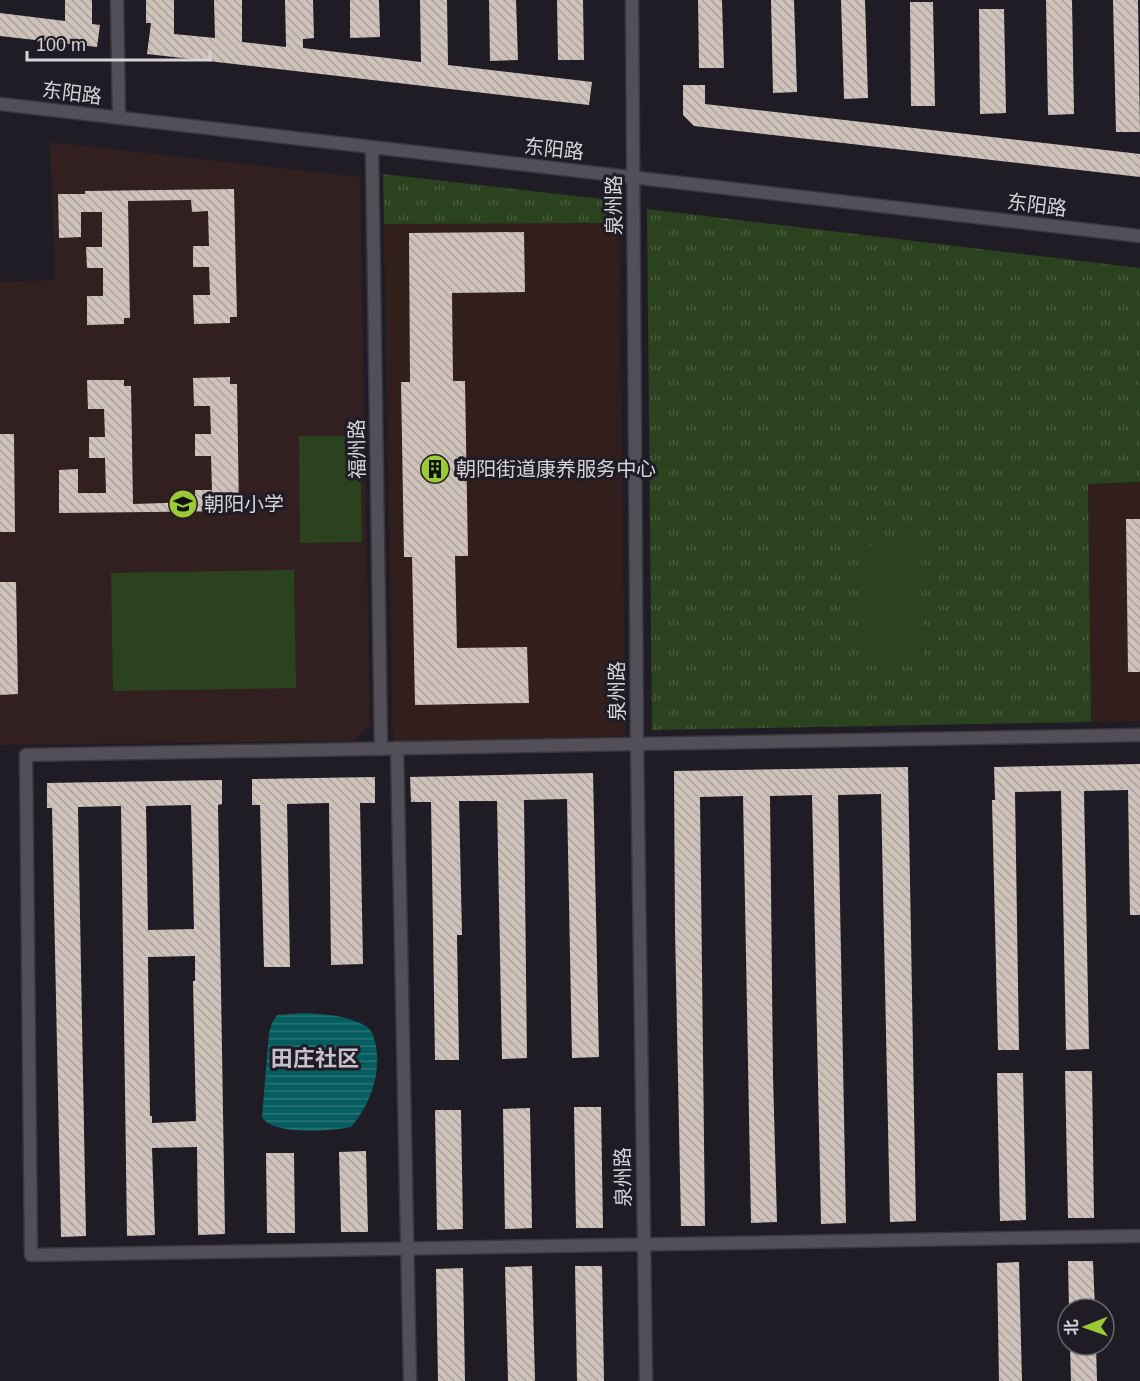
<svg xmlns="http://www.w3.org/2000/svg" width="1140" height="1381" viewBox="0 0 1140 1381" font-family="Helvetica,'Noto Sans SC',sans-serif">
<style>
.commercial{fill:#321f1c}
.education{fill:#321f20}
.park{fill:url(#park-tufts)}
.pitch{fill:#2b421e}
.water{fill:url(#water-rules)}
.building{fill:url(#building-back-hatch);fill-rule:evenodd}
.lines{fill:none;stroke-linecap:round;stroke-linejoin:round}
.minor-casing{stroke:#3a373f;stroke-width:15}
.minor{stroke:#534f59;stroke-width:12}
.labels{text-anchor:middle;stroke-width:6;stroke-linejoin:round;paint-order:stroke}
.street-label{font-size:20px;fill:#d6d3d9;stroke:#201c25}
.poi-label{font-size:20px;fill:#d6d3d9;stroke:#201c25;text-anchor:start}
.quarter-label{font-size:22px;font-weight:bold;fill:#c6c1cd;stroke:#201c25}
</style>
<defs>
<pattern id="park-tufts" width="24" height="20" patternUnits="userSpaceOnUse" patternTransform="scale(1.5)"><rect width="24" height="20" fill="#2b421e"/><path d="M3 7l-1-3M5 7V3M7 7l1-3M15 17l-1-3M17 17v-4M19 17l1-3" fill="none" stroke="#495c3e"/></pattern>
<pattern id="water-rules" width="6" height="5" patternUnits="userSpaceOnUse" patternTransform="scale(1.5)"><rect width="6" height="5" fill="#065d5f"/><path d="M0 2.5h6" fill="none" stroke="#2a7375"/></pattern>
<pattern id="building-back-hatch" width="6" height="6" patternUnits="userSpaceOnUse" patternTransform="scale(1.5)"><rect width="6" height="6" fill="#cfc2ba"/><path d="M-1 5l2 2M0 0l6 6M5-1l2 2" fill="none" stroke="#aba19c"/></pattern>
</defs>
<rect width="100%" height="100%" fill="#201c25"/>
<!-- commercial -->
<g class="commercial">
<path d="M619 223 625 736 393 742 384 224Z"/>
<path d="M1140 482V721L1091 722 1088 484Z"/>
</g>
<!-- education -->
<path class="education" d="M50 142 360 177 370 725 353 741 0 745V282L55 280Z"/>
<!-- park -->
<g class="park">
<path d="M383 174 619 201V223L384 224Z"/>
<path d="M647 209 1140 268V482L1088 484 1091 722 652 730Z"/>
</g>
<!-- pitch -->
<g class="pitch">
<path d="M299 436H360L362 542 300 543Z"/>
<path d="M920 545 923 665 867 666 865 546Z"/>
<path d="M294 570 296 688 113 691 111 573Z"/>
</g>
<!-- water -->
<path class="water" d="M303 1013C324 1014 346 1015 366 1026 373 1031 374 1038 376 1046 381 1075 370 1105 351 1127 331 1131 273 1136 262 1117L269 1033 272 1023 277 1015Z"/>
<!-- building -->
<g class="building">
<path d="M65 0H92V24L100 25 97 47 0 36V13L65 21Z"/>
<path d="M146 0H174V34L215 38 214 0H242V42L286 47 285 0H313L314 38 303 39V48L421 62 420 0H447L448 65 592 82 589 105 147 54 151 23H146Z"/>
<path d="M350 0H379L380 37 350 38Z"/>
<path d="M489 0H516L518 60 490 61Z"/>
<path d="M557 0H583L584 60H558Z"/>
<path d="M698 0H722L724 68H699Z"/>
<path d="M771 0H794L797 92 773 93Z"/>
<path d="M841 0H865L868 98 844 99Z"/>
<path d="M1046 0H1072L1074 114 1048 115Z"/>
<path d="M1113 0H1138L1140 132H1116Z"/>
<path d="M910 2H933L935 106H911Z"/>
<path d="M979 9H1004L1006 113 980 114Z"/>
<path d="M683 85H705V104L1140 154V177L694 126 683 115Z"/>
<path d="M234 189 237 317H230V323L194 324 193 295H210L209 267H193V246H209L208 211 192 212 191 200 128 201 130 318H124V324L87 325V296H103V268H87L86 247H102V212H81V237L59 238 58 194H85V191Z"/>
<path d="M524 232 525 292 452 293 453 381H465L468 556H455L457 648 527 647 529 703 415 705 412 557H404L401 382H410L409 233Z"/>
<path d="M230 377V384H237L239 511 59 513V470L78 469V493H106L105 458H89V437H105L104 409H88L87 380H124V386H131L133 504 195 502V490H212L211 456H195V434H211L210 406H194L193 378Z"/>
<path d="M0 434H14L15 532H0Z"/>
<path d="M1126 519H1140V672H1128Z"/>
<path d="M0 582H16L18 694 0 695Z"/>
<path d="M1140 764V915H1130L1128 790 1084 791 1089 1049 1066 1050 1061 791 1015 792 1019 1050H998L992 800H995L994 767Z"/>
<path d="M908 767 916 1221 890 1222 881 794 838 795 846 1223 821 1224 812 795 770 796 773 1076 777 1222 751 1223 743 796 700 797 705 1226H681L675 929 674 771Z"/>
<path d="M593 773 599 1057 572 1058 567 799 524 800 527 1058 502 1059 497 801H459L462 935H457L459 1060H435L431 802H411L410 777Z"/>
<path d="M375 777V803H360L363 964 331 965 329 803 287 804 290 967H264L260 805H252V779Z"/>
<path d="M222 780V804L218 805 225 1234 198 1235 197 1147 152 1148 155 1235 127 1236 121 806 78 807 86 1236 61 1237 52 808H47V783ZM191 805 194 929 148 930 146 806ZM195 956V981H193L196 1121 152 1123V1116H150L148 957Z"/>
<path d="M1065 1071H1092L1094 1218H1068Z"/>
<path d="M997 1073H1023L1026 1220 1000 1221Z"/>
<path d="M574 1107H601L603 1228H576Z"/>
<path d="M530 1108 532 1228 505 1229 503 1109Z"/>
<path d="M435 1110H461L463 1229 437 1230Z"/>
<path d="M366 1151 368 1232H341L339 1152Z"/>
<path d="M266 1153H294L295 1233H267Z"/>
<path d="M1068 1261H1093L1095 1309H1069Z"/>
<path d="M1019 1262 1022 1381H999L997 1263Z"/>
<path d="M532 1266 535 1381H508L505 1267Z"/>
<path d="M575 1266H602L604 1381H577Z"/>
<path d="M463 1268 465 1381H438L436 1269Z"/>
<path d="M1070 1345H1096L1097 1381H1071Z"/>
</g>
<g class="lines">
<!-- minor casing -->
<g class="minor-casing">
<g id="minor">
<path d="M117 0 119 118"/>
<path d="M632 0 637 744 646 1381"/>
<path d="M0 104 1140 236"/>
<path d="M372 148 381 749"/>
<path d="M1140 735 26 755 31 1255 1140 1236"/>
<path d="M397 748 410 1381"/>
</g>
</g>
<!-- minor -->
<use href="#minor" class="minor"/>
</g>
<!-- icons -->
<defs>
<g id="building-disc" transform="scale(1.5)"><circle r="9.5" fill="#9acb34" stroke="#201c25"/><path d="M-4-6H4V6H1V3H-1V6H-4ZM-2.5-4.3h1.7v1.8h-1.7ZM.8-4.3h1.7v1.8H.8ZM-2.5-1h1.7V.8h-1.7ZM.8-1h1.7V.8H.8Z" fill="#111"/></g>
<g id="school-disc" transform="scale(1.5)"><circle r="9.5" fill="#9acb34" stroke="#201c25"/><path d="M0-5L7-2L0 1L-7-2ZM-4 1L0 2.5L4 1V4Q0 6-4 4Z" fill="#111"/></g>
</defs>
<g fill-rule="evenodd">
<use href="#building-disc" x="435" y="469"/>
<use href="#school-disc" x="183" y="504"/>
</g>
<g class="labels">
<!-- street labels -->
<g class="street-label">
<text transform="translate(72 93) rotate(7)" y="7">东阳路</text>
<text transform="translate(554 149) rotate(6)" y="7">东阳路</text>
<text transform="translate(614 205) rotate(-90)" y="7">泉州路</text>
<text transform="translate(1037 205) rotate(7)" y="7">东阳路</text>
<text transform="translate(357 449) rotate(-91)" y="7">福州路</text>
<text transform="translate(617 691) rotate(-90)" y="7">泉州路</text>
<text transform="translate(623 1177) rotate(-91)" y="7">泉州路</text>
</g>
<!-- poi labels -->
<g class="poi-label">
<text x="456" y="476">朝阳街道康养服务中心</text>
<text x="204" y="511">朝阳小学</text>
</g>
<!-- quarter labels -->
<g class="quarter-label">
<text x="315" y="1066">田庄社区</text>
</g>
</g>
<!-- north arrow -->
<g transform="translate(1086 1327) rotate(269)"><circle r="28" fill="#201c25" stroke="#69656d" stroke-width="1.5"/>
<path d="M0-4.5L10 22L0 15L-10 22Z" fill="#9acb34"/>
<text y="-9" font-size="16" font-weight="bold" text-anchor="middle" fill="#d6d3d9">北</text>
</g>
<!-- scale -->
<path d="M27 51v9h183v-9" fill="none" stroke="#d6d3d9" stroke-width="3"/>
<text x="36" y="51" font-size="18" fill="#d6d3d9" stroke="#201c25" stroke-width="4.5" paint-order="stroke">100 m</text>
</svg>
